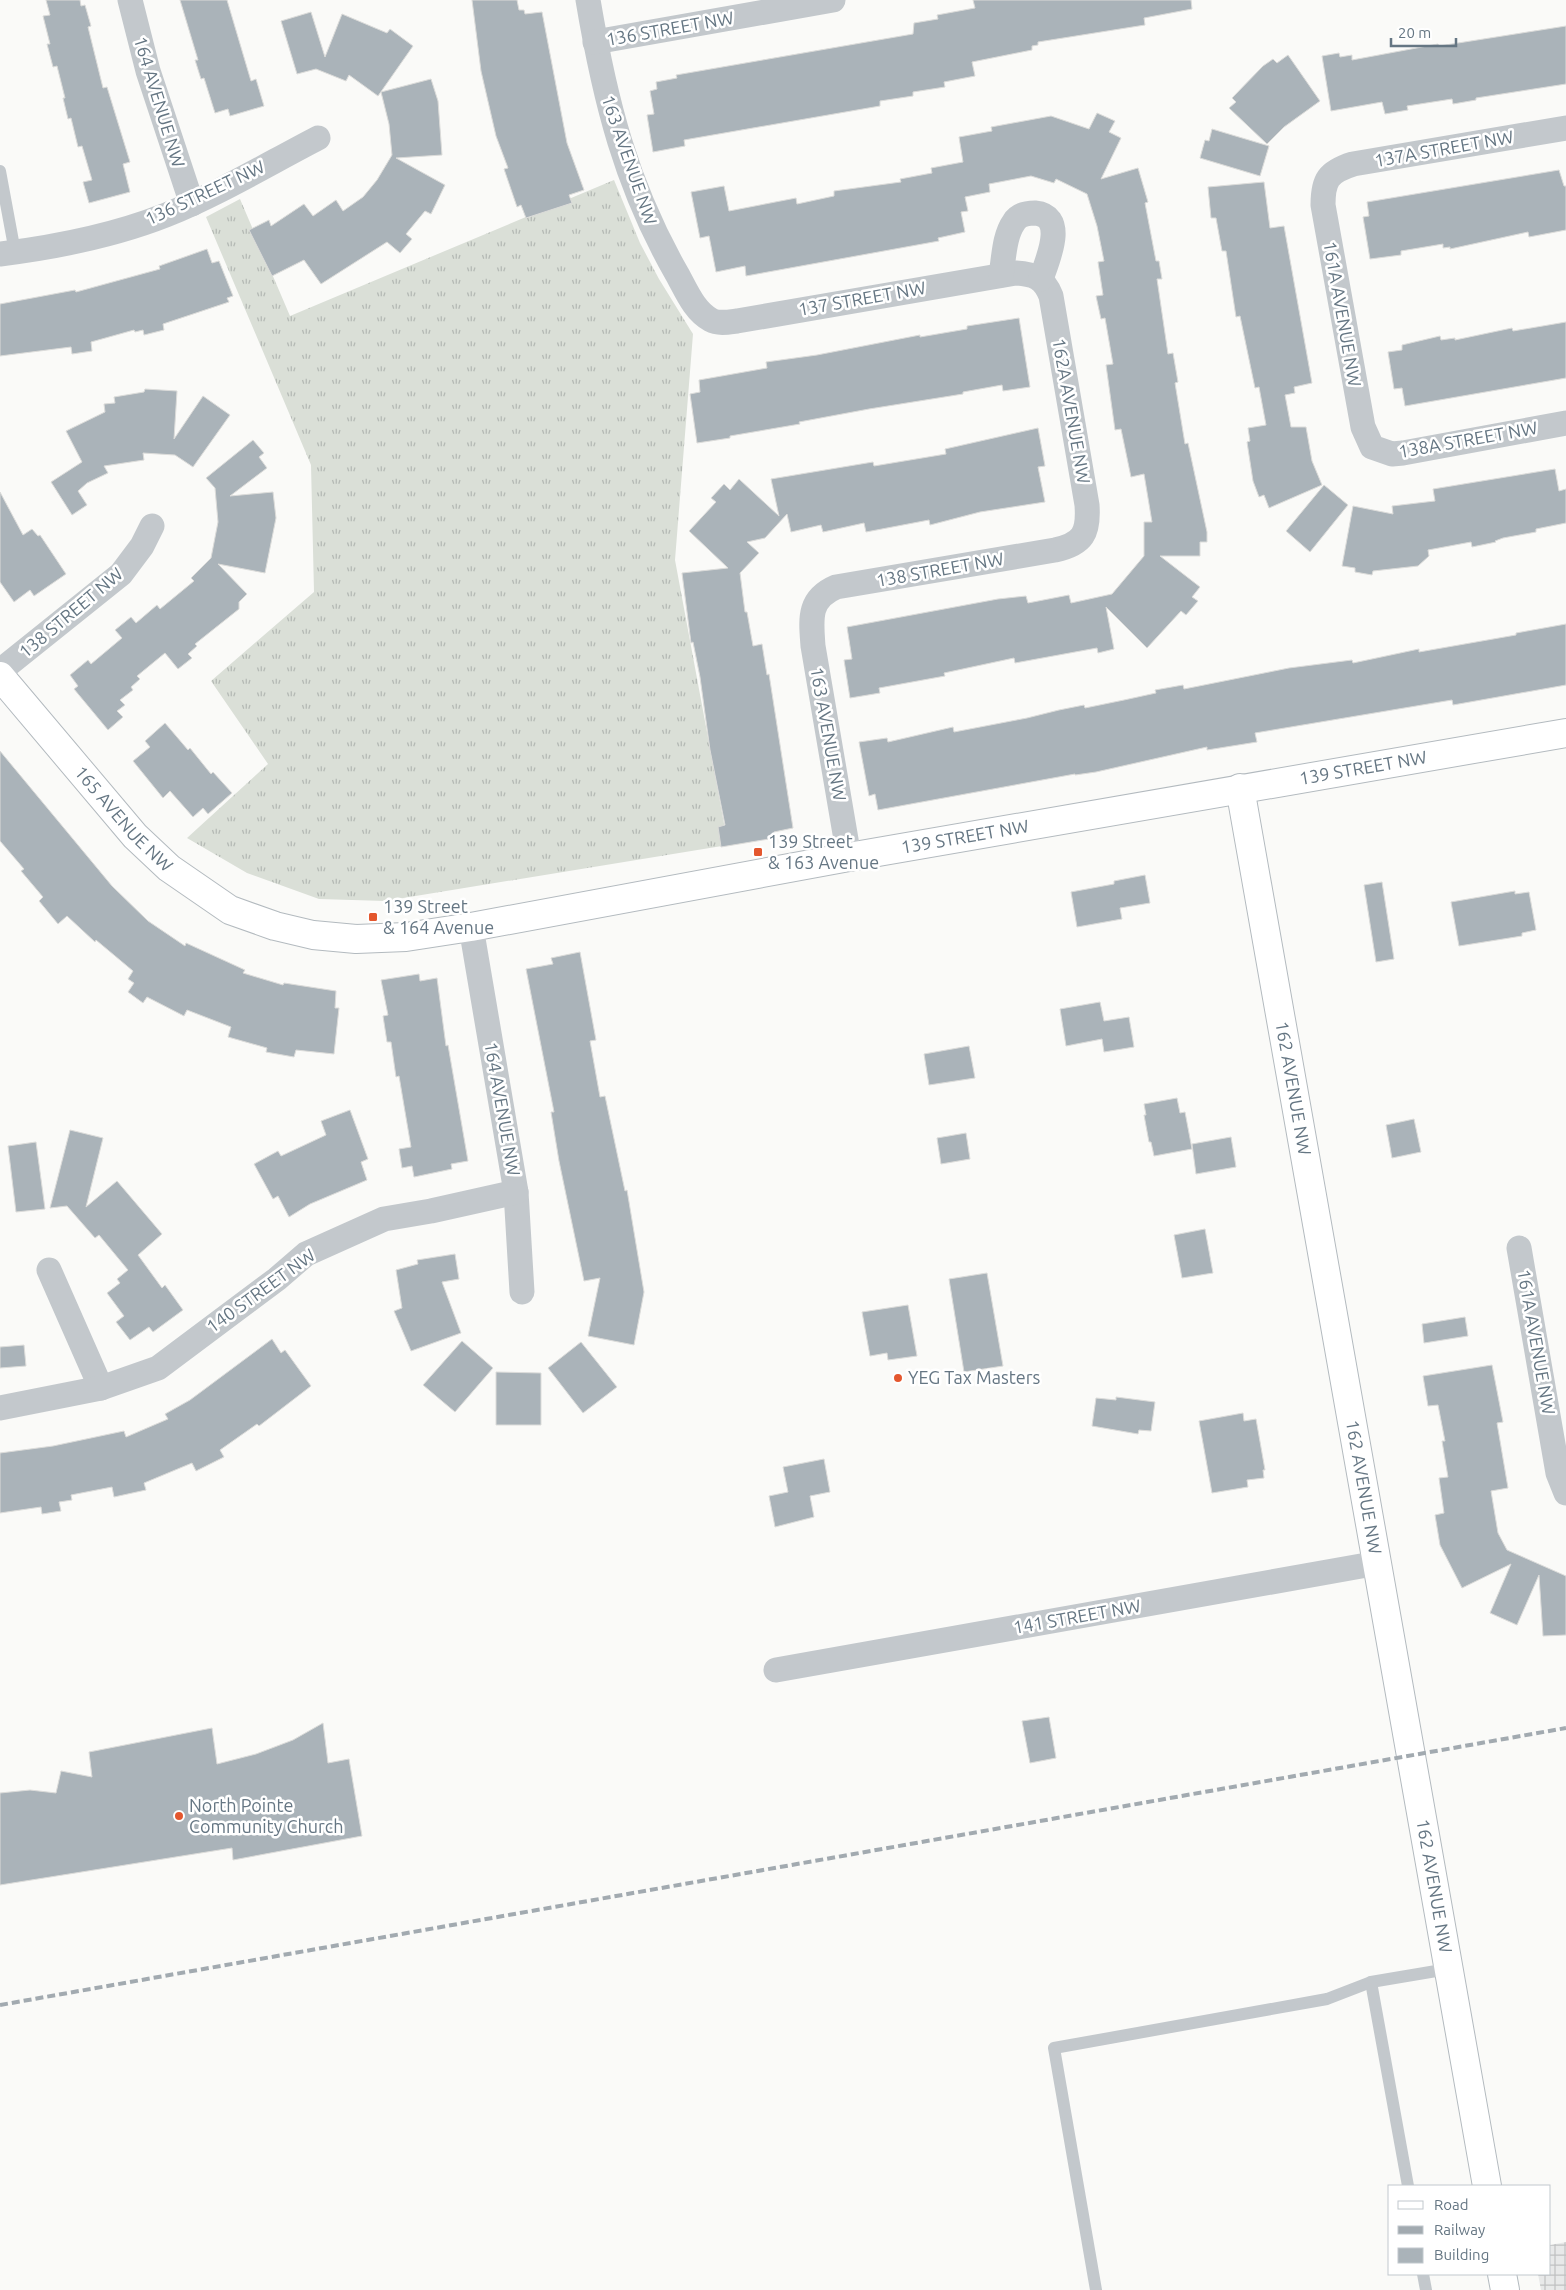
<svg xmlns="http://www.w3.org/2000/svg" width="1566" height="2290" viewBox="0 0 1566 2290" font-family="Ubuntu,sans-serif">
<style>
.industrial{fill:url(#industrial-grid)}
.grass{fill:url(#grass-tufts)}
.building{fill:#aab3b9;stroke:#dcdcda}
.lines{fill:none;stroke-linecap:round;stroke-linejoin:round}
.secondary-casing{stroke:#b3babf;stroke-width:30}
.lane{stroke:#c3c8cc;stroke-width:12}
.street{stroke:#c3c8cc;stroke-width:25}
.secondary{stroke:#fff;stroke-width:28}
.rail{stroke:#a2aab0;stroke-width:4;stroke-dasharray:8 4;stroke-linecap:butt}
.poi-dot{fill:#e4572e;stroke:#fff;stroke-width:2}
.labels{text-anchor:middle;stroke-width:5;stroke-linejoin:round;paint-order:stroke}
.street-label{font-size:18px;fill:#657683;stroke:#fff}
.poi-label{font-size:18px;fill:#657683;stroke:#fff;text-anchor:start}
</style>
<defs>
<pattern id="industrial-grid" width="8" height="8" patternUnits="userSpaceOnUse" patternTransform="scale(1.25)"><rect width="8" height="8" fill="#e8e9e9"/><path d="M0 4h8M4 0v8" fill="none" stroke="#c0c1c2"/></pattern>
<pattern id="grass-tufts" width="24" height="20" patternUnits="userSpaceOnUse" patternTransform="scale(1.25)"><rect width="24" height="20" fill="#dadfd7"/><path d="M3 7l-1-3M5 7V3M7 7l1-3M15 17l-1-3M17 17v-4M19 17l1-3" fill="none" stroke="#b4b9b4"/></pattern>
</defs>
<rect width="100%" height="100%" fill="#fafaf8"/>
<!-- industrial -->
<path class="industrial" d="M1566 2242V2290H1541L1538 2274H1550V2245Z"/>
<!-- grass -->
<path class="grass" d="M614 180 640 243 659 279 693 334 675 560 728 845 385 901 319 899 247 873 187 838 268 764 211 681 314 592 311 465 206 217 240 199 290 316Z"/>
<!-- building -->
<g class="building">
<path d="M46 0H80L81 6 85 5 91 26 88 27 103 88 107 87 130 162 123 164 130 192 89 203 83 182 92 180 82 146 78 147 71 118 68 119 63 98H65L57 66 53 67 47 44H50L43 16 50 15Z"/>
<path d="M180 0H227L251 81 256 79 264 106 230 116 228 109 215 113 204 78 201 79 195 60H198Z"/>
<path d="M472 0H517L519 10H524L525 14 542 12 567 143 584 190 569 195 572 203 526 218 521 205 517 207 504 169 508 168 496 136 481 71Z"/>
<path d="M973 0H1191L1192 9 1144 18 1145 25 1038 42V45L1032 46V50L972 62 975 76 944 82 945 87 913 92V96L880 101V106L684 140 685 146 653 152 647 115 654 114 650 91 657 89 656 82 677 78 676 75 913 34 914 23 938 19 937 15 975 8Z"/>
<path d="M311 12 325 57 342 14 387 33 390 29 413 46 378 96 349 75 346 81 316 69 297 74 281 21Z"/>
<path d="M1566 26V84L1476 98V100L1453 104 1452 99 1407 106 1408 110 1385 114 1382 102 1331 111 1322 56 1339 53 1340 57 1352 55V60L1438 44 1439 46Z"/>
<path d="M1288 55 1320 101 1284 127 1267 144 1229 108 1236 102 1232 98 1263 66 1273 59 1277 63Z"/>
<path d="M431 79 438 101 442 155 396 158 445 185 431 214 425 211 406 234 412 239 400 253 387 242 321 284 304 260 272 276 249 230 269 220 271 226 304 204 313 216 336 200 343 211 363 197 377 180 392 155 389 124 381 92Z"/>
<path d="M1097 113 1115 121 1109 132 1121 138 1101 179 1138 168 1148 202 1145 203 1156 261H1159L1162 279H1157L1168 354 1173 353 1178 382 1175 383 1185 444 1188 443 1207 532V542H1200V556H1160L1200 587 1192 597 1198 601 1186 615 1181 611 1147 648 1106 607 1114 649 1098 653 1097 648 1015 663 1014 658 944 673 945 676 879 688 880 693 850 698 844 660 852 659 847 627 998 599 1026 596 1028 603 1069 595 1071 603 1112 594 1144 556V522H1152L1144 474 1131 477 1121 429 1115 430 1106 365 1113 364 1105 318 1101 319 1096 296 1103 295 1098 262 1104 261 1097 226 1087 194 1056 179 1054 183 1031 176 989 184 990 192 965 197 968 211 961 212 965 232 938 238 939 241 746 276 745 266 716 272 709 236 700 238 691 192 724 186 729 211 796 198 797 204 834 196V191L901 182 900 179 932 173 931 168 963 162 959 137 992 131 991 127 1051 116 1089 129Z"/>
<path d="M1212 129 1269 146 1260 176 1200 158 1205 140 1209 141Z"/>
<path d="M1559 170 1564 186H1566V230L1529 237 1528 232 1450 249V247L1443 248V244L1401 251V255L1370 259 1363 217 1369 216 1367 202Z"/>
<path d="M1264 182 1270 228 1284 226 1312 383 1294 387 1295 393 1285 395 1291 427H1306L1312 461 1322 485 1269 508 1264 495 1259 497 1253 481 1247 442 1250 441 1248 428 1266 425 1259 387 1255 388 1240 316 1236 317 1226 251H1222L1216 218H1211L1208 187Z"/>
<path d="M207 249 212 263 219 261 233 296 227 298 229 302 163 324 164 330 144 335 143 330 135 332 134 330 91 342 92 351 72 354 71 347 0 356V304L75 290 76 292 160 269 159 266Z"/>
<path d="M1019 318 1030 387 1003 391 1002 385 963 392V394L869 409 799 422 800 424 730 436V438L697 443 690 394 700 392 699 380 767 368 766 362 817 355 920 335V337L967 329V326Z"/>
<path d="M1566 322V378L1405 406 1402 388 1394 389 1388 352 1402 350V345L1440 336 1441 340 1455 338V340L1512 328 1513 331Z"/>
<path d="M145 389 177 391 174 439 203 396 230 415 193 467 175 455 143 453 144 460 104 466 108 473 87 483 78 491 87 505 72 515 51 482 82 462 66 431 105 412 104 404 115 403 114 397 144 392Z"/>
<path d="M1038 428 1045 466 1038 467 1045 502 980 512 930 525 929 520 866 532 864 523 823 532 821 525 791 532 787 514 765 538 747 542 759 553 740 573 745 612H747L753 646 762 644 767 675 769 674 793 828 774 832 775 838 721 847 718 827 725 825 710 750 700 677 693 642 691 643 682 573 728 568 689 531 716 502 711 498 724 484 730 490 739 479 779 516 771 479 873 462 874 466 946 454 945 449Z"/>
<path d="M253 440 264 453 259 457 267 468 230 496 273 492 276 518 265 573 218 564 247 594 239 602V609L195 644 197 646 188 654 192 658 178 669 165 653 137 676 140 679 131 687 133 690 120 700 125 705 117 711 123 717 108 730 74 689 78 686 70 675 88 660 91 664 122 638 115 630 131 617 136 623 157 605 160 609 194 581 191 578 211 558 218 522 215 488 206 478Z"/>
<path d="M1555 469 1559 491 1566 489V523L1536 529V532L1503 538 1495 541 1496 542 1472 547 1471 542 1428 550 1429 556 1418 566 1373 571 1372 575 1355 572V568L1342 566 1353 506 1393 514 1392 506 1435 501 1433 489Z"/>
<path d="M1324 485 1348 505 1310 552 1286 531Z"/>
<path d="M0 492 23 535 32 529 38 536 40 535 66 574 34 596 30 590 14 602 0 582Z"/>
<path d="M1566 624V685L1453 705 1452 700 1255 733 1257 742 1207 750V747L1096 772 1075 775V774L878 810 875 794 869 796 859 742 887 738 888 742 953 727 954 732 1027 718 1059 710 1084 705 1085 708 1124 700 1156 693 1155 690 1183 685 1184 689 1289 668 1352 660 1353 663 1419 649V652L1516 635V633Z"/>
<path d="M165 723 188 750 190 748 211 774 213 772 232 793 208 814 203 808 193 817 170 791 163 798 133 761 150 747 145 741Z"/>
<path d="M0 751 112 886 148 921 185 946 186 943 245 970 243 973 283 985 284 983 336 991 335 1008H339L334 1054 296 1050 294 1057 266 1052 267 1048 228 1037 231 1027 187 1010 184 1016 147 997 143 1003 128 992 134 983 128 979 133 971 96 940 95 942 67 916 58 924 39 901 43 897 21 871 24 869 0 841Z"/>
<path d="M1145 875 1150 903 1120 908 1122 919 1077 927 1071 892 1114 884V881Z"/>
<path d="M1382 882 1394 959 1376 962 1364 885Z"/>
<path d="M1515 891V894L1529 892 1536 930 1522 933V936L1459 946 1451 902Z"/>
<path d="M580 952 596 1040 590 1041 600 1097 605 1096 625 1191 627 1190 644 1292 634 1345 588 1336 600 1278 584 1281 559 1161 551 1112H554L526 969 553 964 551 958Z"/>
<path d="M419 974 420 981 437 978 446 1046 448 1045 468 1161 451 1164 452 1169 414 1177 412 1166 402 1168 399 1149 411 1147 399 1076 396 1077 391 1042H387L383 1016 388 1015 381 980Z"/>
<path d="M1100 1002 1104 1021 1129 1017 1134 1047 1104 1052 1102 1039 1066 1046 1060 1009Z"/>
<path d="M969 1046 975 1078 929 1085 924 1054Z"/>
<path d="M1177 1098 1180 1113 1185 1112 1192 1149 1154 1156 1151 1142H1149L1144 1115H1146L1144 1104Z"/>
<path d="M350 1110 368 1159 361 1162 367 1180 310 1204 289 1217 278 1196 273 1199 254 1164 278 1151 281 1156 326 1135 321 1121Z"/>
<path d="M1414 1119 1421 1152 1392 1158 1386 1125Z"/>
<path d="M70 1130 103 1138 86 1207 117 1181 162 1234 138 1255 162 1288 165 1285 183 1310 153 1332 149 1327 130 1340 116 1322 124 1316 107 1293 120 1283 117 1279 128 1270 99 1235 95 1238 67 1206 50 1208Z"/>
<path d="M966 1133 970 1159 941 1164 937 1138Z"/>
<path d="M1231 1137 1236 1167 1196 1174 1192 1144Z"/>
<path d="M36 1142 45 1209 16 1212 8 1146Z"/>
<path d="M1205 1229 1213 1273 1182 1278 1174 1235Z"/>
<path d="M455 1254 459 1279 442 1282 461 1333 411 1351 394 1311 402 1308 396 1270 418 1264 417 1260Z"/>
<path d="M987 1273 1003 1366 964 1372 949 1279Z"/>
<path d="M908 1305 917 1356 888 1360 887 1353 870 1356 862 1312Z"/>
<path d="M1465 1317 1468 1336 1424 1343 1422 1324Z"/>
<path d="M272 1339 281 1353 285 1350 311 1386 259 1426 257 1424 220 1450 224 1457 196 1471 192 1463 144 1483 146 1490 114 1497 112 1487 71 1495 72 1500 59 1502 61 1511 42 1514 41 1507 0 1513V1453L53 1446 124 1431 126 1437 168 1419 165 1414 190 1400Z"/>
<path d="M462 1341 493 1368 455 1412 423 1385Z"/>
<path d="M581 1342 617 1387 583 1413 548 1368Z"/>
<path d="M24 1345 26 1366 0 1368V1347Z"/>
<path d="M1492 1365 1503 1422 1497 1423 1508 1488 1491 1491 1498 1533 1507 1550 1566 1576V1635L1543 1636 1539 1575 1517 1625 1490 1613 1511 1564 1462 1588 1440 1545 1435 1515 1444 1513 1439 1478 1448 1477 1442 1441H1445L1438 1405 1428 1406 1423 1376Z"/>
<path d="M496 1372 541 1373V1425H496Z"/>
<path d="M1116 1397 1155 1402 1151 1431 1139 1430 1138 1434 1092 1426 1096 1398 1116 1400Z"/>
<path d="M1243 1413 1244 1421 1256 1419 1265 1470H1263L1264 1478 1247 1480 1248 1487 1212 1493 1199 1421Z"/>
<path d="M824 1459 830 1492 810 1496 814 1517 775 1527 769 1496 788 1492 783 1467Z"/>
<path d="M1049 1717 1056 1758 1030 1763 1022 1721Z"/>
<path d="M323 1723 328 1763 349 1759 362 1836 233 1860 232 1848 0 1885V1793L30 1790 56 1793 61 1771 92 1777 89 1752 212 1728 217 1764 256 1754 293 1740Z"/>
</g>
<g class="lines">
<!-- secondary casing -->
<g class="secondary-casing">
<g id="secondary">
<path id="s1" d="M0 676 135 836 169 868 230 910 275 926 313 935 356 939 406 937 471 927 849 857 1566 733"/>
<path id="s2" d="M1240 788 1487 2186"/>
<path d="M1502 2274 1505 2290"/>
</g>
</g>
<!-- lane -->
<g class="lane">
<path d="M0 171 15 252"/>
<path d="M1408 2186 1371 1982 1448 1969"/>
<path d="M1423 2274 1426 2290"/>
<path d="M1096 2290 1054 2048 1327 1999 1371 1982"/>
</g>
<!-- street -->
<g class="street">
<path d="M130 0 148 71 192 204"/>
<path d="M588 0C605 101 626 185 677 274 686 290 694 311 711 320 718 324 729 322 737 321L1016 273C1034 274 1044 278 1051 296L1087 505C1089 533 1083 544 1055 550L836 587C808 599 811 619 813 646L849 857"/>
<path d="M595 42 833 0"/>
<path d="M1566 128 1353 164C1328 172 1323 180 1323 205L1363 427 1372 447 1392 454 1403 453 1566 423"/>
<path d="M0 254C56 247 113 236 166 215 218 194 268 164 318 138"/>
<path d="M1001 275C1004 258 1004 236 1014 222 1018 215 1027 213 1035 213 1068 216 1047 261 1041 279"/>
<path d="M0 671 121 574 142 546 152 526"/>
<path d="M471 927 516 1192 522 1292"/>
<path d="M1519 1248 1558 1473 1566 1493"/>
<path d="M49 1270 101 1388"/>
<path d="M0 1408 101 1388 158 1368 277 1279 306 1254 384 1219 431 1211 516 1192"/>
<path d="M776 1670 1378 1563"/>
</g>
<!-- secondary -->
<use href="#secondary" class="secondary"/>
<!-- rail -->
<path class="rail" d="M0 2005 1566 1728"/>
</g>
<!-- markers -->
<g class="poi-dot">
<rect x="753" y="847" width="10" height="10" rx="2.5"/>
<rect x="368" y="912" width="10" height="10" rx="2.5"/>
<circle cx="898" cy="1378" r="5"/>
<circle cx="179" cy="1816" r="5"/>
</g>
<g class="labels">
<!-- street labels -->
<g class="street-label">
<text transform="translate(670 29) rotate(-10)" y="6">136 STREET NW</text>
<text transform="translate(159 102) rotate(73)" y="6">164 AVENUE NW</text>
<text transform="translate(1444 149) rotate(-10)" y="6">137A STREET NW</text>
<text transform="translate(629 160) rotate(71)" y="6">163 AVENUE NW</text>
<text transform="translate(205 193) rotate(-25)" y="6">136 STREET NW</text>
<text transform="translate(862 299) rotate(-10)" y="6">137 STREET NW</text>
<text transform="translate(1342 314) rotate(80)" y="6">161A AVENUE NW</text>
<text transform="translate(1071 411) rotate(80)" y="6">162A AVENUE NW</text>
<text transform="translate(1468 440) rotate(-10)" y="6">138A STREET NW</text>
<text transform="translate(940 570) rotate(-10)" y="6">138 STREET NW</text>
<text transform="translate(71 613) rotate(-40)" y="6">138 STREET NW</text>
<text transform="translate(828 734) rotate(80)" y="6">163 AVENUE NW</text>
<text dy="6" stroke="none"><textPath href="#s1" startOffset="1482">139 STREET NW</textPath></text>
<text dy="6" stroke="none"><textPath href="#s1" startOffset="189">165 AVENUE NW</textPath></text>
<text dy="6" stroke="none"><textPath href="#s1" startOffset="1078">139 STREET NW</textPath></text>
<text dy="6" stroke="none"><textPath href="#s2" startOffset="305">162 AVENUE NW</textPath></text>
<text transform="translate(502 1109) rotate(80)" y="6">164 AVENUE NW</text>
<text transform="translate(261 1291) rotate(-36)" y="6">140 STREET NW</text>
<text transform="translate(1536 1342) rotate(80)" y="6">161A AVENUE NW</text>
<text dy="6" stroke="none"><textPath href="#s2" startOffset="710">162 AVENUE NW</textPath></text>
<text transform="translate(1077 1617) rotate(-10)" y="6">141 STREET NW</text>
<text dy="6" stroke="none"><textPath href="#s2" startOffset="1115">162 AVENUE NW</textPath></text>
</g>
<!-- poi labels -->
<g class="poi-label">
<text x="768" y="848">139 Street<tspan x="768" dy="21">&amp; 163 Avenue</tspan></text>
<text x="383" y="913">139 Street<tspan x="383" dy="21">&amp; 164 Avenue</tspan></text>
<text x="908" y="1384">YEG Tax Masters</text>
<text x="189" y="1812">North Pointe<tspan x="189" dy="21">Community Church</tspan></text>
</g>
</g>
<!-- legend -->
<rect x="1388" y="2185" width="162" height="90" fill="#ffffff" stroke="#c1c8cd"/>
<rect x="1398" y="2201" width="25" height="8" fill="#ffffff" stroke="#c1c8cd"/>
<text x="1434" y="2210" font-size="15" fill="#657683">Road</text>
<rect x="1398" y="2226" width="25" height="8" fill="#a2aab0" stroke="#c1c8cd"/>
<text x="1434" y="2235" font-size="15" fill="#657683">Railway</text>
<rect x="1398" y="2248" width="25" height="15" fill="#aab3b9" stroke="#c1c8cd"/>
<text x="1434" y="2260" font-size="15" fill="#657683">Building</text>
<!-- scale -->
<path d="M1391 38v8h65v-8" fill="none" stroke="#657683" stroke-width="2.5"/>
<text x="1398" y="38" font-size="15" fill="#657683" stroke="#ffffff" stroke-width="4" paint-order="stroke">20 m</text>
</svg>
